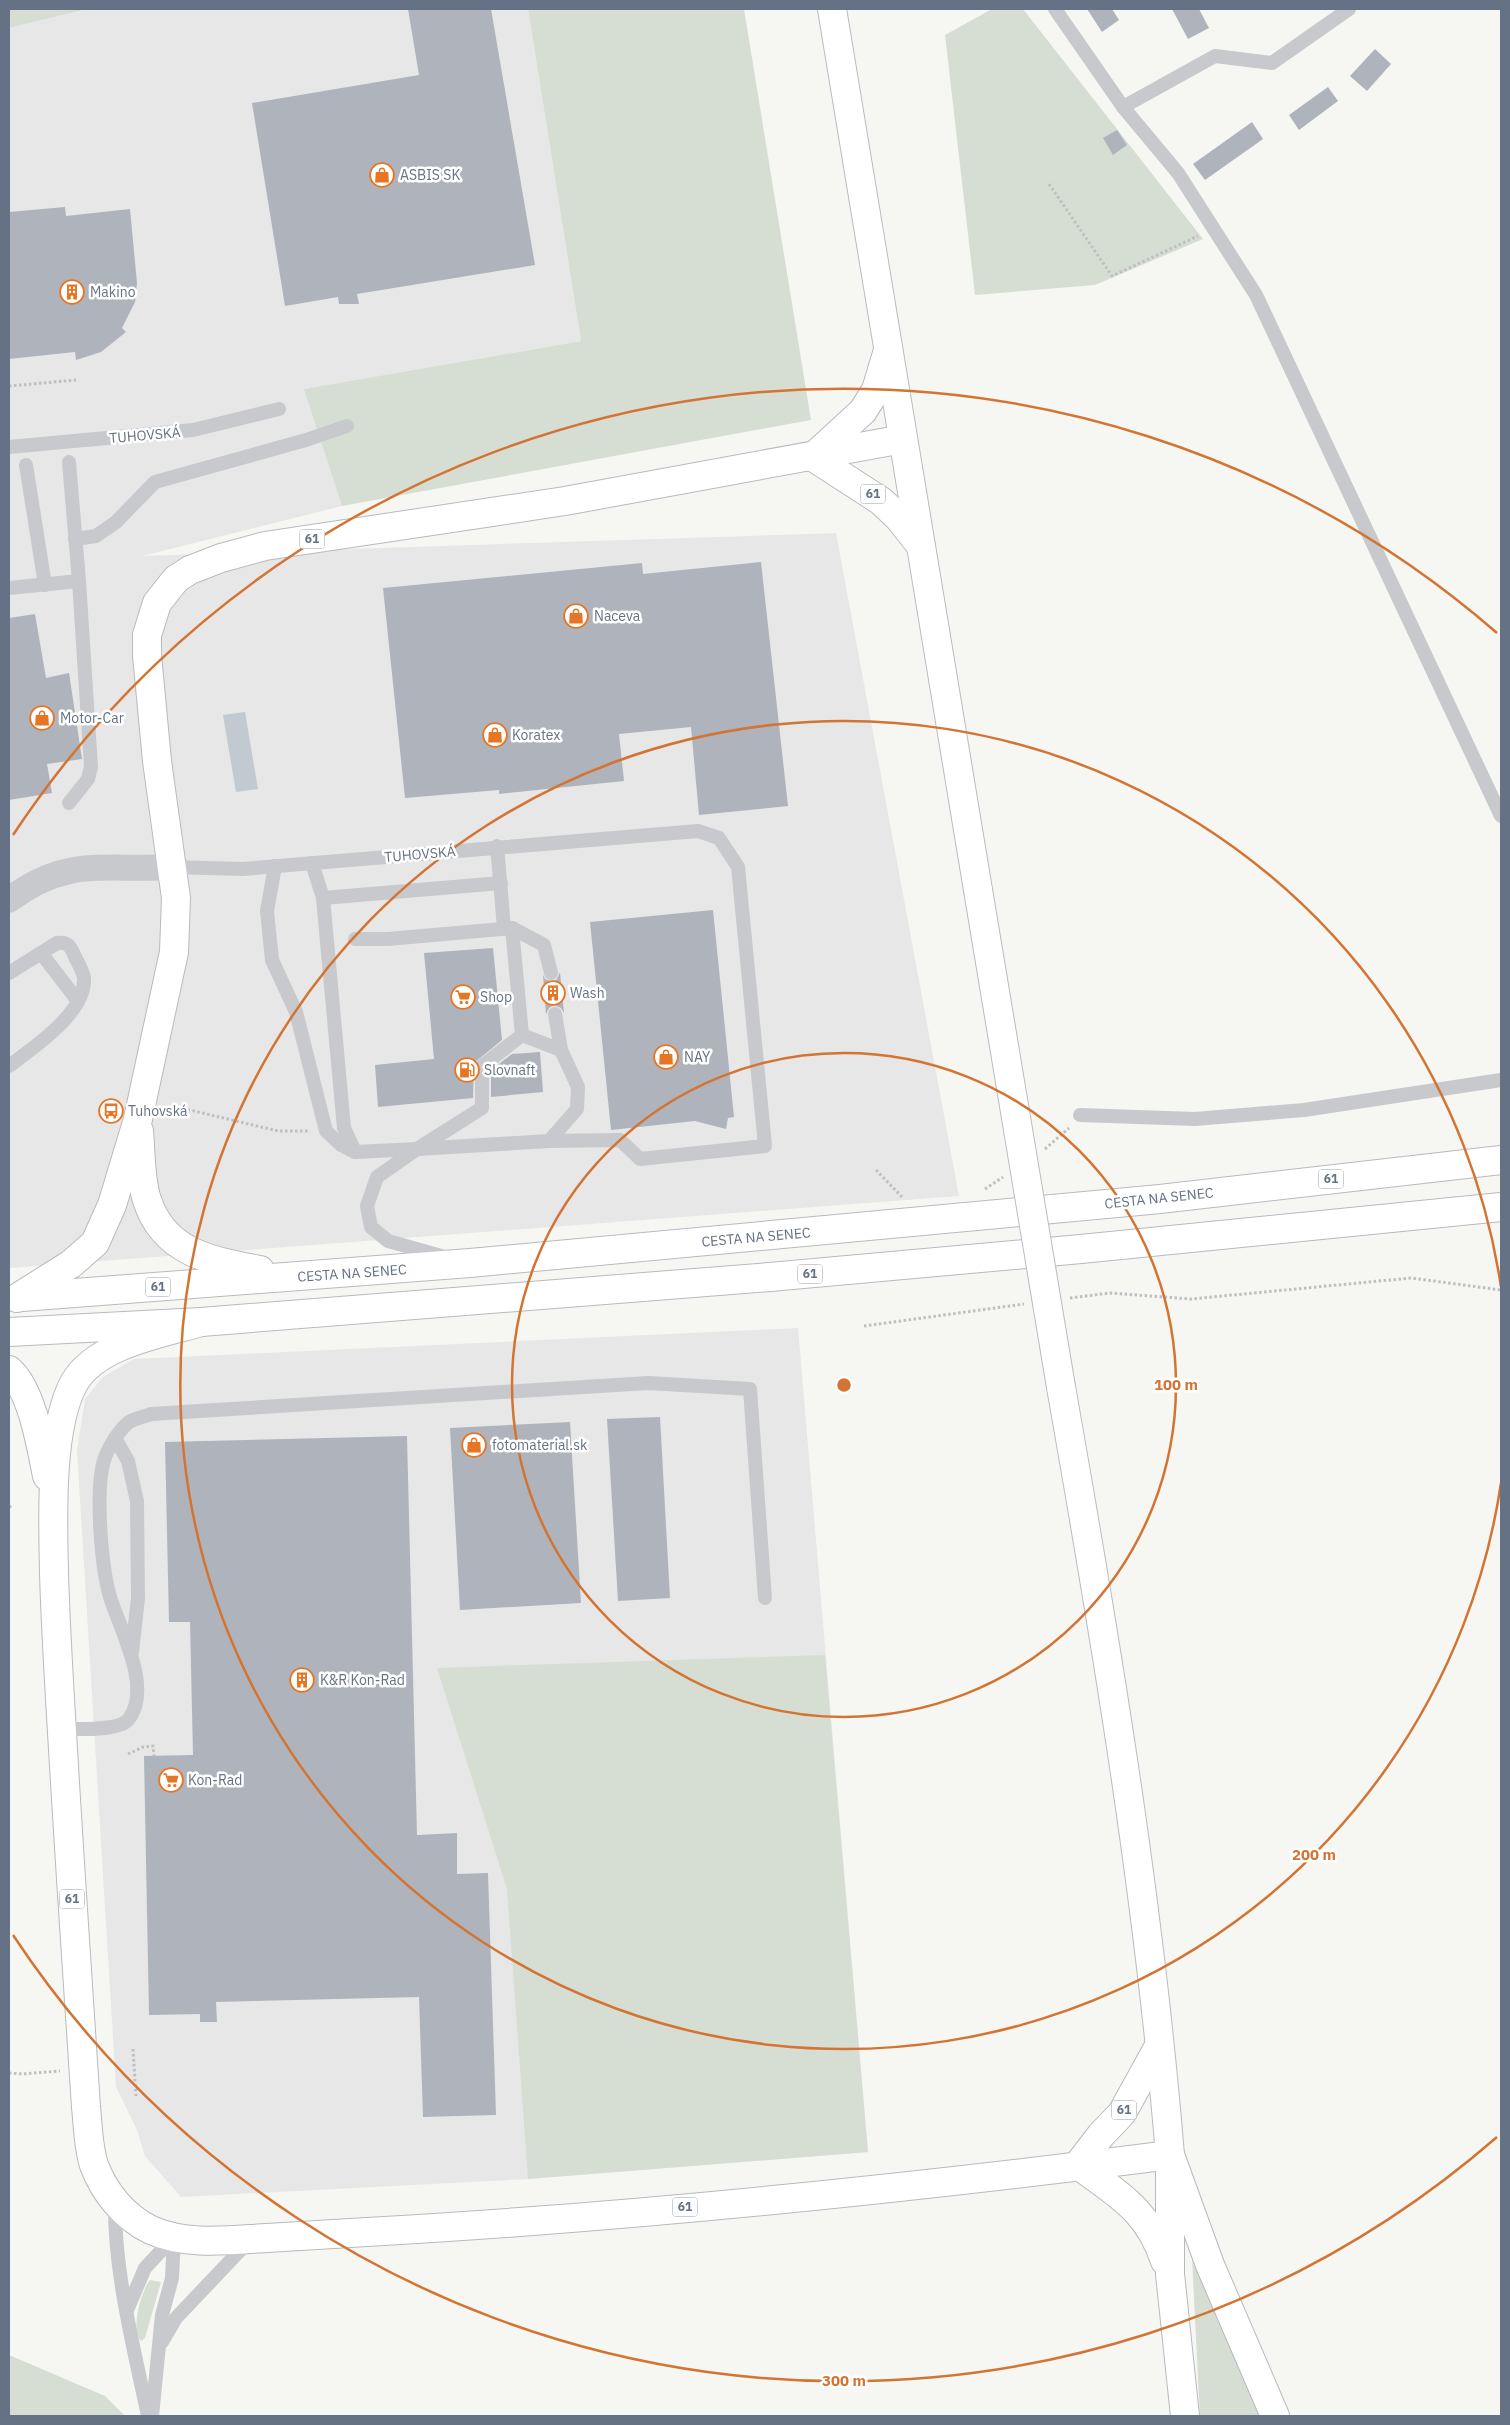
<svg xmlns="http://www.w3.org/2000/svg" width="1510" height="2425" viewBox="0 0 1510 2425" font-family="'IBM Plex Sans',sans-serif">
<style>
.built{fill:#e7e7e7}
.green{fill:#d6ded4}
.water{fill:#c2c9d0}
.building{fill:#afb4bc}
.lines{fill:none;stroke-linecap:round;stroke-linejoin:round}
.secondary-casing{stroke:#b9bcc1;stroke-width:30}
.primary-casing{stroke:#b7babf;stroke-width:30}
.motorway-casing{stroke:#b7b9bd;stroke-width:30}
.path{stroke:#bebfc2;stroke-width:3;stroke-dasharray:2.5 2.5;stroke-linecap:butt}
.service{stroke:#c7c9cd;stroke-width:14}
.minor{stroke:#c7c9cd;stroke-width:26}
.secondary{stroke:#fff;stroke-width:28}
.primary{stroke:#fff;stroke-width:28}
.motorway{stroke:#fff;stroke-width:28}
.secondary-bridge-casing{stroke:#b9bcc1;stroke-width:30;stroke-linecap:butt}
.secondary-bridge{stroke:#fff;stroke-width:28}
.ring{fill:none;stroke:#d37433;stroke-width:2.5}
.labels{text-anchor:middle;stroke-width:5;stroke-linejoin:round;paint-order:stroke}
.shield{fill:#fff;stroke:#939caa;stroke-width:1}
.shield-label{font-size:12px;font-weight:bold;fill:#657185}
.poi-label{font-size:14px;fill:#657185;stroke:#fff;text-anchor:start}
.street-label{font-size:14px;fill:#657185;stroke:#fff}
.centre{fill:#d37433;stroke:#fff;stroke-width:2.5}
.ring-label{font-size:15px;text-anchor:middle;font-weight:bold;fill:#d37433;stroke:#fff;stroke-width:5;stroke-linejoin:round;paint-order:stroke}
</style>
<rect width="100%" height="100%" fill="#f6f7f3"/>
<!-- built -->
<g class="built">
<path d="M88 9H528L581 341 305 389 342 506 142 556 836 533 959 1196 9 1268V28Z"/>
<path d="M798 1328 868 2152 528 2179 181 2197 145 2156 137 2130 116 2087 77 1450 85 1399 103 1377 134 1359Z"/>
</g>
<!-- green -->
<g class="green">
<path d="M9 9H88L9 28Z"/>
<path d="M528 9H744L811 420 342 506 304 389 581 341Z"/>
<path d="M992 9H1023L1203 239 1095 285 975 295 945 35Z"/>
<path d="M825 1655 868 2152 528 2179 507 1889 437 1668Z"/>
<path d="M1192 2258 1261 2416H1200Z"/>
<path d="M150 2280 161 2282 145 2338 141 2341C130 2331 141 2291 150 2280Z"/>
<path d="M9 2355 105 2396 125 2416H9Z"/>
</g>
<!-- water -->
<path class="water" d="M245 712 258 789 236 792 223 715Z"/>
<!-- building -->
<g class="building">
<path d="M408 9H491L535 265 357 294 359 304H339L338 297 285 306 252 103 419 75Z"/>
<path d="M1087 9H1112L1119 20 1102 32Z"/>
<path d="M1172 9H1199L1209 28 1188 39Z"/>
<path d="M1375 49 1391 64 1367 91 1350 76Z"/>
<path d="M1328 87 1338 101 1299 130 1289 115Z"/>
<path d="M1252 122 1263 139 1205 180 1193 164Z"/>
<path d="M1117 130 1127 145 1113 155 1103 138Z"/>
<path d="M65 207 66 216 130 209 137 283 135 302 122 328 126 332 101 352 76 360 75 352 9 359V212Z"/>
<path d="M761 562 788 806 699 815 691 727 619 734 624 781 499 794V790L405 798 383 588 642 563 643 574Z"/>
<path d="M35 614 46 678 69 673 82 759 47 764 52 793 9 800V618Z"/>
<path d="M713 910 734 1117 728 1118 726 1129 695 1121 611 1130 590 922Z"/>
<path d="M493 948 502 1040 474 1063 473 1098 378 1107 375 1065 434 1059 424 953Z"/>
<path d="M560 972 564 1013 561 1008 554 1005 549 1008 546 1014 543 975 545 979 553 982 557 979Z"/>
<path d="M540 1052 543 1092 491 1097V1070L512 1054Z"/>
<path d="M660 1417 670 1598 618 1601 607 1419Z"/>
<path d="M570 1422 581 1603 460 1610 450 1428Z"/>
<path d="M407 1436 417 1835 457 1833V1874L488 1873 496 2115 423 2117 419 1997 216 2002 217 2022H200V2014L149 2015 144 1756 193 1755 190 1622H169L165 1442Z"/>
</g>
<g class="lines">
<!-- secondary casing -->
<g class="secondary-casing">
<g id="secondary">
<path d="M832 9 978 890"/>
<path d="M1061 1387C1106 1642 1149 1897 1170 2155"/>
</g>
</g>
<!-- primary casing -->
<g class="primary-casing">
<g id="primary">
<path d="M814 456 863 411 876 390 888 350"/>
<path d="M813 457 881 501 898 517 921 546"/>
<path d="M139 1131C141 1152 140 1179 147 1200 164 1253 211 1261 260 1270"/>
<path d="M22 1297 470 1263 1160 1199 1501 1160"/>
<path d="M17 1298 71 1264 95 1243 112 1205 138 1119 174 952 176 898 157 761 147 655V635L157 603 176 579 190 570 221 558 265 546 565 501 903 439"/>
<path d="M201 1322C161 1334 96 1344 74 1383 49 1429 53 1521 54 1573 56 1643 61 1713 65 1783 72 1891 78 1999 86 2107 88 2125 88 2147 94 2165 104 2192 124 2217 151 2230 187 2246 229 2240 267 2238 300 2236 334 2234 367 2232 635 2217 903 2189 1170 2155"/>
<path d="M9 1332 201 1322 770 1277 1081 1249 1501 1207"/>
<path d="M9 1370C32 1390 41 1446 47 1476"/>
<path d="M1078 2165 1101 2135 1122 2113 1159 2046"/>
</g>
</g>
<!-- motorway casing -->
<g class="motorway-casing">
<g id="motorway">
<path d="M1170 2155 1210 2265 1275 2416"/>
<path d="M1078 2165C1119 2195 1148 2210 1165 2261"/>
<path d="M1170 2174V2274L1185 2416"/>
</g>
</g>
<!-- path -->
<g class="path">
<path d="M1049 184 1112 276 1198 236"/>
<path d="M9 386 76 380"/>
<path d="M173 1106 278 1131H309"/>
<path d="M1045 1149 1069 1128"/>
<path d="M876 1170 903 1198"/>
<path d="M985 1189 1003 1177"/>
<path d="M1070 1298 1110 1293 1191 1299 1411 1278 1501 1290"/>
<path d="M864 1326 1024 1304"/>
<path d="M9 1507 13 1506"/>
<path d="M128 1754 143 1747 153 1746 154 1756"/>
<path d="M133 2049 136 2096"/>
<path d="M9 2073 22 2074 60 2071"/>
</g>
<!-- service -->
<g class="service">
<path d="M1055 9 1123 107 1178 173 1256 295 1501 816"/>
<path d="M1123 107 1215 56 1272 63 1349 9"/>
<path d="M9 447 193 430 279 409"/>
<path d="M69 462 79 581"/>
<path d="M26 465 45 585"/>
<path d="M75 539 96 536 116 522 155 482 306 440 347 426"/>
<path d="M9 588 79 581 91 767 88 779 69 803"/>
<path d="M497 846 504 928"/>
<path d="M312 863 323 898 501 883"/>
<path d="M275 866 267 911 272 960 296 1012 326 1131 341 1145 355 1152 417 1149 482 1108V1066L522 1035 512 928 388 939H355"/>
<path d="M171 867 243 869 698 831 719 838 738 867 765 1146 640 1159 620 1140 549 1141"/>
<path d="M323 898 344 1128 355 1152"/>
<path d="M512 928 544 945 551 973"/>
<path d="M41 953 78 1001"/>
<path d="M9 973 57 943C68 941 71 947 75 957 78 963 83 971 84 978 86 1013 34 1047 9 1066"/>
<path d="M555 1014 561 1050"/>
<path d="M1080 1115 1195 1119 1304 1110 1501 1080"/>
<path d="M445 1257 388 1241 371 1227 367 1206 377 1177 417 1149 549 1141 577 1109 578 1087 561 1050 522 1035"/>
<path d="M115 1438 128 1461 137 1501 138 1598 132 1652"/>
<path d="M62 1729C77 1729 118 1731 128 1720 153 1690 121 1631 111 1600 101 1569 95 1491 104 1460 108 1448 119 1430 129 1422 135 1418 144 1417 151 1414L648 1383 750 1389 765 1598"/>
<path d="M115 2203C114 2271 134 2349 148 2416"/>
<path d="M127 2310 145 2268 174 2237"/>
<path d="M162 2342 176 2318 249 2241"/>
<path d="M152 2416 162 2315 172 2278 174 2237"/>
</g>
<!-- minor -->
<path class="minor" d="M9 900C67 856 104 871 171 867"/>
<!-- secondary -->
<use href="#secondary" class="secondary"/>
<!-- primary -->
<use href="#primary" class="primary"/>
<!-- motorway -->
<use href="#motorway" class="motorway"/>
<!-- secondary-bridge casing -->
<g class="secondary-bridge-casing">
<path id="secondary-bridge" d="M978 890 1061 1387"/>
</g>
<!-- secondary-bridge -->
<use href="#secondary-bridge" class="secondary-bridge"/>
</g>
<!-- distance rings -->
<g class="ring">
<circle cx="844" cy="1385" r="332"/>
<path d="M1501 1483A664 664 0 1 1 1501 1287"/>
<path d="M1497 2137A996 996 0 0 1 13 1935M13 835A996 996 0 0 1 1497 633"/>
</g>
<!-- icons -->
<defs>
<g id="shop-ring" transform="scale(1.25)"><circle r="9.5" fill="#fff" stroke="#e67524" stroke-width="1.5"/><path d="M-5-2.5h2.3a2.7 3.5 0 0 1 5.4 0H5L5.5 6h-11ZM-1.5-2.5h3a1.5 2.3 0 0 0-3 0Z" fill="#e67524"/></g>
<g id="building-ring" transform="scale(1.25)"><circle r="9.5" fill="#fff" stroke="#e67524" stroke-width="1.5"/><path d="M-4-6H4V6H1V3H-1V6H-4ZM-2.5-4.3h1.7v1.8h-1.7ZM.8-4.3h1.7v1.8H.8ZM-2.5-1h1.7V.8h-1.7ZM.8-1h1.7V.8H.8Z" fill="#e67524"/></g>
<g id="supermarket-ring" transform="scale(1.25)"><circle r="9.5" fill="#fff" stroke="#e67524" stroke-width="1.5"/><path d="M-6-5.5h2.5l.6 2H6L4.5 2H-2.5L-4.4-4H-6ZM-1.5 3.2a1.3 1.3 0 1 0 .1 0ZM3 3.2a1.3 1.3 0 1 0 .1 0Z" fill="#e67524"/></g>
<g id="fuel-ring" transform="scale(1.25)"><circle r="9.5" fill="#fff" stroke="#e67524" stroke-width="1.5"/><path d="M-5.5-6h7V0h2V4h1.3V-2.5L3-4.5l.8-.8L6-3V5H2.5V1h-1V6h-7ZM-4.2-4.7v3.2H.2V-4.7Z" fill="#e67524"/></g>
<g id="bus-ring" transform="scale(1.25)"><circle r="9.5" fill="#fff" stroke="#e67524" stroke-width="1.5"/><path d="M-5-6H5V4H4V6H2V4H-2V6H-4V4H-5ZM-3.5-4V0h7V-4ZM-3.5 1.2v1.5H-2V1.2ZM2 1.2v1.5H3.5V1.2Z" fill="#e67524"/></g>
</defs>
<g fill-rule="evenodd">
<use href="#shop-ring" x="382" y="175"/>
<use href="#building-ring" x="72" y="292"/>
<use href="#shop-ring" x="576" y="616"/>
<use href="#shop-ring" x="42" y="718"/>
<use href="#shop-ring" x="495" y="735"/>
<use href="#building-ring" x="553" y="993"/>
<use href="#supermarket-ring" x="463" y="997"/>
<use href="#shop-ring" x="666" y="1057"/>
<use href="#fuel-ring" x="467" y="1070"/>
<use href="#bus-ring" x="111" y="1111"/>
<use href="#shop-ring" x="474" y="1445"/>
<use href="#building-ring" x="302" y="1680"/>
<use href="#supermarket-ring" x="171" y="1780"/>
</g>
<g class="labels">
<!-- shield labels -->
<g class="shield">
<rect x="860.5" y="484.5" width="25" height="19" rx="4"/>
<rect x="299.5" y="529.5" width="25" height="19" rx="4"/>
<rect x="1318.5" y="1169.5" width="25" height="19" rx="4"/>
<rect x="797.5" y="1264.5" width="25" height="19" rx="4"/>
<rect x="145.5" y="1277.5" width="25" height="19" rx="4"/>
<rect x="59.5" y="1889.5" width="25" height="19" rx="4"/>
<rect x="1111.5" y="2100.5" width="25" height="19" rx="4"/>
<rect x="672.5" y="2197.5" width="25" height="19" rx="4"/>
</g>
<g class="shield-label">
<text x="873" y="498">61</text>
<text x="312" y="543">61</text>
<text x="1331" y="1183">61</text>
<text x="810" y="1278">61</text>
<text x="158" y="1291">61</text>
<text x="72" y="1903">61</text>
<text x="1124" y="2114">61</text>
<text x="685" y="2211">61</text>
</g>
<!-- poi labels -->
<g class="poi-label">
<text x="400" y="180">ASBIS SK</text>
<text x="90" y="297">Makino</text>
<text x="594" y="621">Naceva</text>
<text x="60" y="723">Motor-Car</text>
<text x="512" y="740">Koratex</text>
<text x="570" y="998">Wash</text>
<text x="480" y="1002">Shop</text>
<text x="684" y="1062">NAY</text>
<text x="484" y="1075">Slovnaft</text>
<text x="128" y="1116">Tuhovská</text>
<text x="492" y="1450">fotomaterial.sk</text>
<text x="320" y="1685">K&amp;R Kon-Rad</text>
<text x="188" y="1785">Kon-Rad</text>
</g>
<!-- street labels -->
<g class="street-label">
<text transform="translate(145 435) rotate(-5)" y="5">TUHOVSKÁ</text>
<text transform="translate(420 854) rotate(-5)" y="5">TUHOVSKÁ</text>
<text transform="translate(1159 1198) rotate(-6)" y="5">CESTA NA SENEC</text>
<text transform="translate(756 1237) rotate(-5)" y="5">CESTA NA SENEC</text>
<text transform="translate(352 1273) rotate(-4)" y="5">CESTA NA SENEC</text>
</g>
</g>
<circle cx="844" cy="1385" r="8" class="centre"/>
<g class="ring-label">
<text x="1176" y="1390">100 m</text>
<text x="1314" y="1860">200 m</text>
<text x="844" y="2386">300 m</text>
</g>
<!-- border -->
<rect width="1510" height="2425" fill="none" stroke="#657185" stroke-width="20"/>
</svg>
